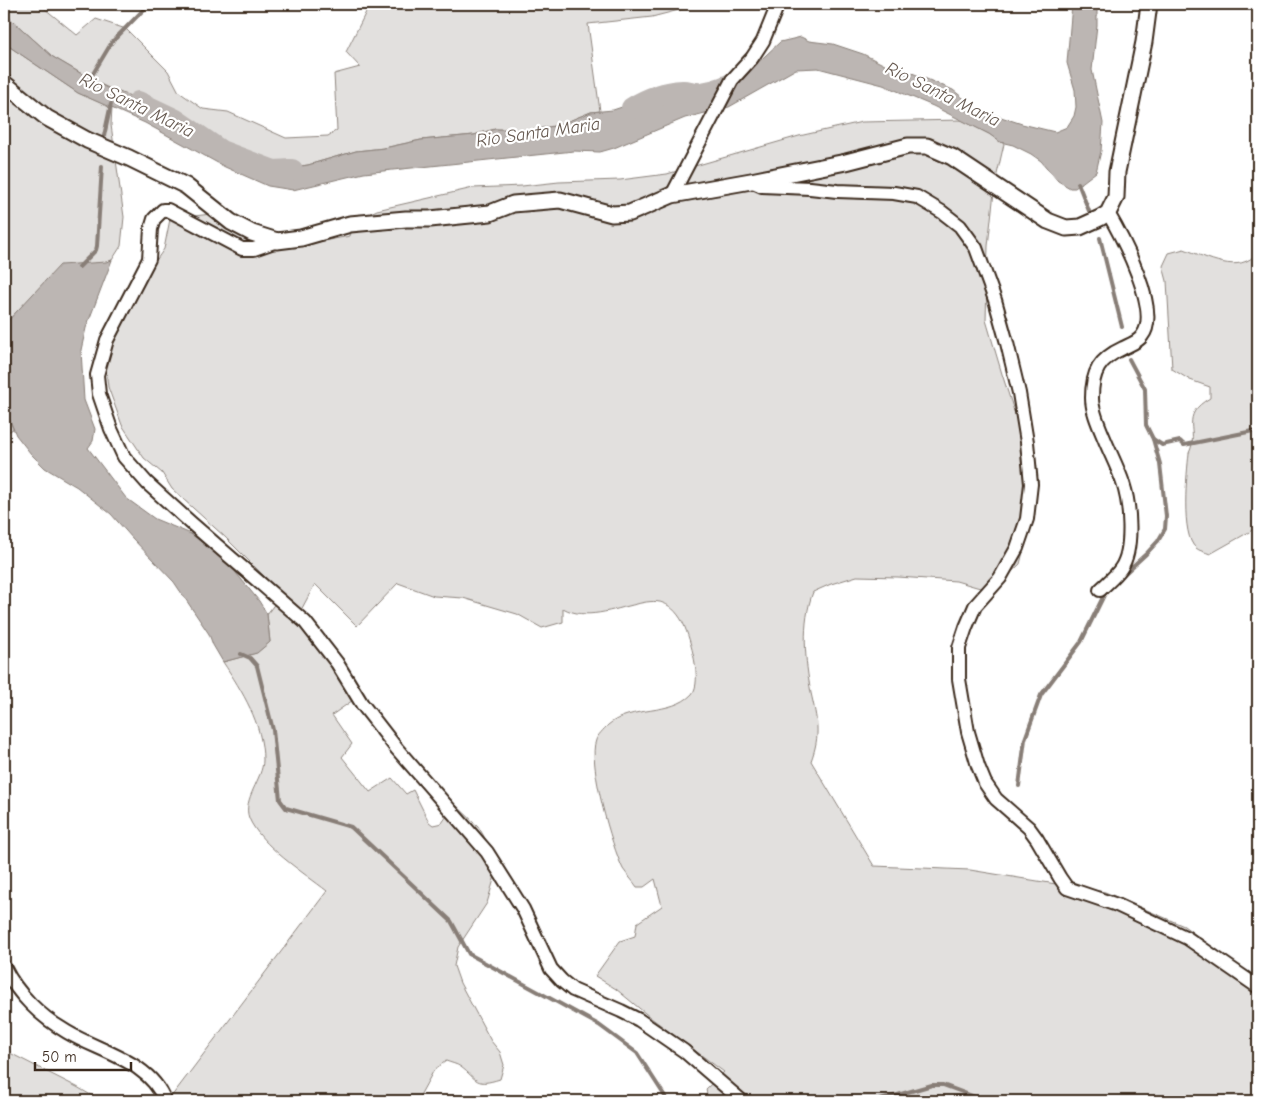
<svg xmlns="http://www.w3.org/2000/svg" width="1262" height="1105" viewBox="0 0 1262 1105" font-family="'Comic Neue',sans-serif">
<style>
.green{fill:#e2e0de;stroke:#8e857e}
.water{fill:#bcb6b3;stroke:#887e77}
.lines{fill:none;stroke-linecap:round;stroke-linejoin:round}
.stream{stroke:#887e77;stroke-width:4}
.river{stroke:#bcb6b3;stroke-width:22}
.minor-casing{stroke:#3b2a1e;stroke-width:16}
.tertiary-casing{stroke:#3b2a1e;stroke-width:19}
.minor{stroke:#fff;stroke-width:12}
.tertiary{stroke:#fff;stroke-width:15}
.labels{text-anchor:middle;stroke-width:4.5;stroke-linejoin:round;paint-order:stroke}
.water-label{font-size:18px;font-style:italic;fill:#685b52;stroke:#fff}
</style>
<rect width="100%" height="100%" fill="#fff"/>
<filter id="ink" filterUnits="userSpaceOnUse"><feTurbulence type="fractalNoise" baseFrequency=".02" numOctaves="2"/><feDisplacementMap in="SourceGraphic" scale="10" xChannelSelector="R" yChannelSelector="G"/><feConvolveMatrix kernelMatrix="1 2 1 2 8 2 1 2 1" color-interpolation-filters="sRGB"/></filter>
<g filter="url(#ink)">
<!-- green -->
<g class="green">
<path d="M4 4H39L77 35 96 19 126 29 168 71 179 92 203 109 228 112 286 138 328 136 337 130 334 74 360 67 346 52 370 4H702L652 17 588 24 600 111 591 112 559 125 533 130 495 129 474 135 421 140 384 148 356 151 308 165 274 170 244 161 228 154 182 123 94 81 53 57 4 13Z"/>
<path d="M4 43 78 93 112 108 111 125 124 217 121 246 112 260 23 305 5 324 4 329Z"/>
<path d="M962 120 989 134 1004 144 995 183 988 246 986 320 1002 374 1025 445 1030 524 1020 564 1002 581 980 588 956 581 898 577 857 576 831 584 813 592C801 624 805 660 811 693 817 720 821 734 811 761L874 866 970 870 1105 892 1184 926 1258 981V1101H708L706 1089 724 1072 651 1018 616 989 595 976 620 941 635 936 637 923 662 906 655 879 644 887H637C633 881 627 875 623 869 612 847 587 761 596 740 597 736 604 729 608 725 631 705 671 716 692 694 703 681 690 639 684 625 680 616 672 606 663 603 656 600 644 602 637 604 614 609 585 621 563 608V622L542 628 517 614 463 598 434 596 398 583 357 626 315 584 300 612 329 643 363 693 332 715 352 744 342 757 370 792 392 778 406 794 413 790 429 822 433 825 442 823 455 804 478 826 490 847 495 876 487 903 458 947 454 966 460 983 491 1041 500 1052 504 1065 500 1079C475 1087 478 1080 461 1067 457 1064 451 1063 446 1061L434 1070 417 1101H168L327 891C304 873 260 845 249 818 242 799 263 779 263 760 263 724 242 691 223 662L256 653 270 642 267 614 282 594 225 537 172 489 162 473 144 458 122 425 108 387 104 353 144 278 164 249 170 219 219 213 238 228 258 253 350 236 355 220 377 210 473 188 522 186 559 182 620 180 667 174 799 136 862 122Z"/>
<path d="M1184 249C1207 257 1239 276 1258 252V527L1210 554C1206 552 1199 551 1196 548 1180 535 1187 473 1189 453 1200 431 1178 416 1210 398V387L1190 380 1172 369 1167 281 1163 266 1169 253Z"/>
<path d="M4 393 9 418 13 429 4 434Z"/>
<path d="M4 1050 77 1087 101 1101H4Z"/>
</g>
<!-- water -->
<g class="water">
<path d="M1072 4H1097V25L1092 70 1103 123 1101 151 1096 172 1075 188H1070L1058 181 1041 161 1031 154 1013 145 1000 142 989 134 933 106 883 85 818 68 796 69 729 107 685 118 614 148 600 152 574 151 364 173 293 190 268 186 225 167 145 123 78 93 4 43V13L53 57 92 80 107 88 134 97 182 123 228 154 244 161 274 170 308 165 356 151 384 148 421 140 474 135 495 129 533 130 559 125 591 112 613 110 652 97 669 93 690 94 701 97 712 94 720 88 727 81 751 69 780 42 801 37 809 41 833 44 863 54 887 66 905 70 953 90 977 109 1022 124 1055 132 1067 127 1074 116 1076 107 1075 90 1067 63Z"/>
<path d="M112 260 86 328 81 350 84 400 95 429 93 441 88 448 126 498 155 519 191 534 211 549 228 563 259 601 267 614 270 642 257 653 223 662 213 645 209 634 174 582 133 539 111 514 77 487 45 468 31 454 16 435 9 418 4 393 5 324 60 265 106 262Z"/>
</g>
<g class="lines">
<!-- stream -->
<g class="stream">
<path d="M88 82 112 42 149 4"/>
<path d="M104 136 111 104"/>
<path d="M1078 183 1089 211"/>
<path d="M1100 238 1122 327"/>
<path d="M79 267 96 250 97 246 102 166"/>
<path d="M1153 439 1162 445 1180 441 1184 445 1258 430"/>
<path d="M1122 576 1146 554 1158 541 1165 529 1166 516 1160 464 1153 439 1146 425 1145 389 1129 359"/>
<path d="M241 654 250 658 257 666 273 730 280 800 286 808 351 827 451 921 469 954 599 1025 637 1053 668 1101"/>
<path d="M1019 786 1025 739 1041 695 1081 642 1106 591"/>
<path d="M771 1101 777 1100 821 1101"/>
<path d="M830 1101H877L932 1085H943L986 1101"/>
</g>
<!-- river -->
<g class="river">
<path d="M138 102 176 120 221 151 274 171 292 170"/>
<path d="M632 108C648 98 664 92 683 91 690 91 696 94 702 93 719 91 731 84 745 77"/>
</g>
<!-- minor casing -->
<g class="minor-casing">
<g id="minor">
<path d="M751 181 762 186 810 188 837 191 894 193 917 197 942 212 960 226 976 248 995 300 1007 343 1019 393 1027 442 1031 484 1027 519 1017 548 1000 578 975 606 966 627 959 648V679L968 732 978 766 985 783 996 799 1029 828 1037 839 1060 878 1067 888 1117 905 1187 938 1258 987"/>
<path d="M672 195 732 80 752 58 763 41 778 4"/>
<path d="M277 241 254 249H242L168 210H163L154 219 151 229 149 259 107 340 97 375 99 394 111 429 124 457 147 483 190 522 305 622 337 663 362 704 397 749 487 852 523 909 551 969 562 981 573 990 621 1011 639 1020 684 1051 742 1101"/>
<path d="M1100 590C1107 583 1116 576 1121 568 1134 549 1130 504 1123 483 1118 468 1110 453 1104 438 1099 426 1092 411 1092 398 1092 372 1099 359 1123 348 1129 345 1138 342 1142 336 1162 312 1122 237 1108 213"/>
<path d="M4 967C17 994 41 1017 67 1032 100 1052 150 1061 165 1101"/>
</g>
</g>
<!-- tertiary casing -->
<g class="tertiary-casing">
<path id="tertiary" d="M4 83 47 118 87 140 129 158 186 186 231 222 252 233 277 241 301 238 350 224 406 219H430L490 213 513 204 560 200 612 214 630 213 672 195 751 181 846 162 908 146H927L952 157 1048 221 1066 228 1080 227 1100 218 1108 213 1116 197 1117 172 1144 42 1149 4"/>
</g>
<!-- minor -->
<use href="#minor" class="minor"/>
<!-- tertiary -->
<use href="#tertiary" class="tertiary"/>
</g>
</g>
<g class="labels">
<!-- water labels -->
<g class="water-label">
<text transform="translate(943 94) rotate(26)" y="6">Rio Santa Maria</text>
<text transform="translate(137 105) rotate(26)" y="6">Rio Santa Maria</text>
<text transform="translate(538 132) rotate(-8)" y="6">Rio Santa Maria</text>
</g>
</g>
<!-- margin -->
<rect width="1262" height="1105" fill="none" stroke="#fff" stroke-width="20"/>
<rect x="10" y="10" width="1242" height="1085" fill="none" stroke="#3b2a1e" stroke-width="2" filter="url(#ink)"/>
<!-- scale -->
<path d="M35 1062v8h96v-8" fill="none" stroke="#3b2a1e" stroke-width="2.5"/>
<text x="42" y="1062" font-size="15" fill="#3b2a1e" stroke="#ffffff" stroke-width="4" paint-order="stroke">50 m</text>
</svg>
